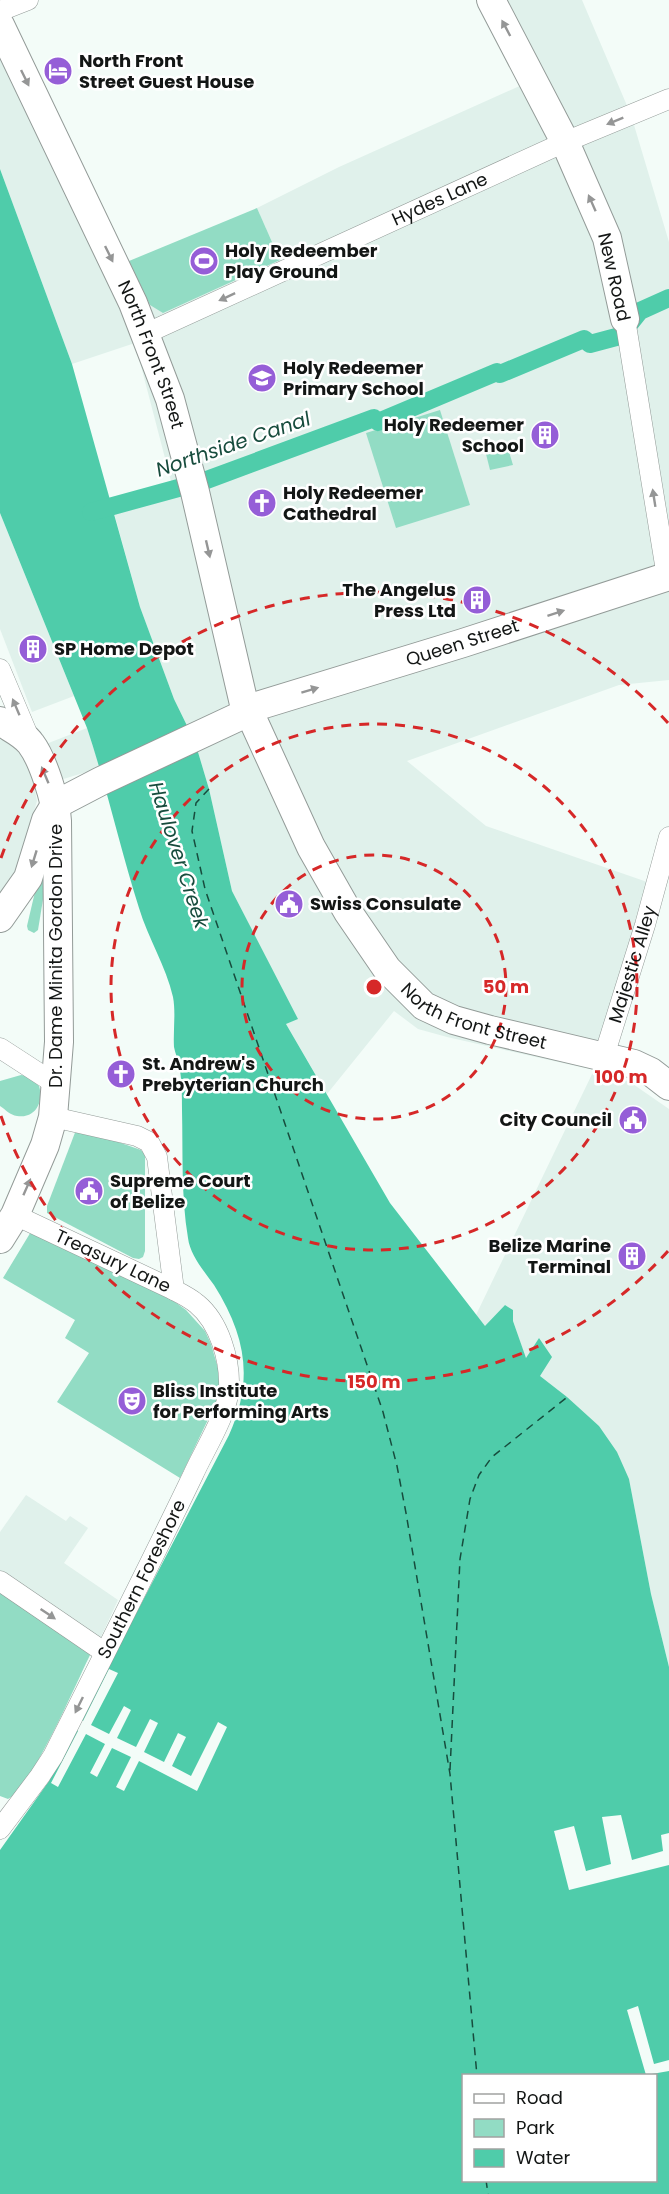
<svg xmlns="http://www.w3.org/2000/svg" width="669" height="2194" viewBox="0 0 669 2194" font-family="Poppins,sans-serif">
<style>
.built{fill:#e0f1eb}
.green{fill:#92dcc4}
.water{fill:#4fccaa;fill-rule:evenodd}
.pier{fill:#f3fcf8}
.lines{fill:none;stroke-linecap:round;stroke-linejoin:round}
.canal{stroke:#4fccaa;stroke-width:18}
.ferry{stroke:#174c3d;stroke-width:1.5;stroke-dasharray:8 6;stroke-linecap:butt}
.street-casing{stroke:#939b98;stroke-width:21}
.secondary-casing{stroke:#939b98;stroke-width:30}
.street{stroke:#fff;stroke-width:20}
.secondary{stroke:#fff;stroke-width:28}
.oneway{fill:#959696}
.ring{fill:none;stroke:#d62828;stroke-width:3;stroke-dasharray:10 8}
.labels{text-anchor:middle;stroke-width:5;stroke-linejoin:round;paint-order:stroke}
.poi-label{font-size:18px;font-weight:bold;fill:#131615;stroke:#fff;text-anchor:start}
.street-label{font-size:18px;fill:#131615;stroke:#fff}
.water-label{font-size:20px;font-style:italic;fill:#174c3d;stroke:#fff}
.centre{fill:#d62828;stroke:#fff;stroke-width:3}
.ring-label{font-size:18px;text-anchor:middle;font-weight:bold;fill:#d62828;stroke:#fff;stroke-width:5;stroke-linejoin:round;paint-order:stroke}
</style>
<rect width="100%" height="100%" fill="#f3fcf8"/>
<!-- built -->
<g class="built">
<path d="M493 0H582L631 115 669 242V680L619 685 407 761 486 826 653 884 600 1057 594 1070 630 1082 669 1109V1667L651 1594 629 1479 599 1426 539 1376V1338L526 1359 513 1321V1310L505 1305 485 1327 476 1315 594 1070 447 1037 418 1029 394 1011 327 1094 286 1024 297 1019 232 891 209 789 195 742 174 699 140 607 111 502 172 485 135 343 72 364 0 169V14L129 261 280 260 257 208 339 167 524 84Z"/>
<path d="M0 513 74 696 32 712 0 629Z"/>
<path d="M87 728 100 768 60 780 46 744Z"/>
<path d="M0 732 21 746 30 764 37 801 20 859 9 886 0 898Z"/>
<path d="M26 1495 66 1521 70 1516 88 1528 64 1563 118 1600 100 1639 0 1572V1532Z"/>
</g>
<!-- green -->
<g class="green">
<path d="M257 208 280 260 163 313 150 305 129 261Z"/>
<path d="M440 410 470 505 396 528 366 433Z"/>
<path d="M506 442 513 465 490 470 484 446Z"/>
<path d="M44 877 46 881 38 930 34 933 28 930 27 926 38 879Z"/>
<path d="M21 1075 28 1076 39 1086C44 1101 36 1119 17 1116 10 1115 6 1110 0 1106V1081Z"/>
<path d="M76 1130H84L141 1150 145 1154V1251L143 1257 139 1259 133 1258 47 1213V1206Z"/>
<path d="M32 1230 175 1302 186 1310 205 1331 211 1344 220 1375V1387L216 1403 180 1478 57 1402 89 1353 65 1338 75 1320 3 1278Z"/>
<path d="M0 1590 91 1653C77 1681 31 1789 8 1799L0 1796Z"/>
</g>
<!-- water -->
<path class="water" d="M0 169 72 364 140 607 174 699 195 742 209 789 232 891 298 1019 286 1024 390 1203 485 1326 505 1305 513 1310V1321L526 1358 539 1338 552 1357 540 1376 567 1397 599 1426 617 1452 629 1479 651 1594 669 1667V2194H0V1850L49 1781 229 1435C254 1380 246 1336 214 1285 204 1271 190 1255 188 1238 181 1196 183 1153 182 1110 182 1096 182 1079 179 1065 178 1059 175 1053 174 1047 173 1031 176 1013 173 997 166 966 148 938 139 908 120 848 107 788 87 728L0 513ZM464 2076H656V2180H464Z"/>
<!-- pier -->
<g class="pier">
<path d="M109 1669 118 1673 91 1725 109 1734 124 1706 131 1710 117 1738 136 1747 150 1719 158 1723 144 1752 164 1762 178 1733 186 1737 172 1766 191 1776 218 1722 227 1727 197 1791 139 1761 124 1791 116 1787 131 1757 112 1748 97 1777 90 1773 105 1744 86 1734 58 1787 51 1783 78 1731 76 1729 81 1720 83 1721Z"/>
<path d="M621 1815 632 1860 663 1851 661 1835 669 1833V1865L569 1890 554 1831 574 1826 586 1871 611 1864 602 1817Z"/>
<path d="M638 2006 654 2064 669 2060V2071L646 2075 627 2010Z"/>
</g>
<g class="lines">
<!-- canal -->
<path class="canal" d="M91 512 204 481 374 418 378 422 497 372 500 374 584 339 590 344 620 336 640 311 669 298"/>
<!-- ferry -->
<g class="ferry">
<path d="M209 789 196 803 192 831 205 889 383 1412 397 1466 406 1513 450 1774 477 2076"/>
<path d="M450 1770 460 1559 470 1499 479 1475 492 1457 566 1398"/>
<path d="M486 2180 488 2194"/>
</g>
<!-- street casing -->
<g class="street-casing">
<g id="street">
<path d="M0 11 28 0"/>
<path d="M625 319 667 577"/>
<path id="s1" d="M145 334 565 142 669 99"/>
<path d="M0 669 30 740"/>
<path d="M0 1048 57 1085"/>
<path id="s2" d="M604 1056 645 925 669 837"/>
<path d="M53 1117 137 1136 149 1142 157 1157 174 1290"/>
<path d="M0 1581 104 1652"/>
<path id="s3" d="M0 1829 40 1776 53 1756C100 1663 148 1569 193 1475 204 1450 228 1414 229 1387 230 1359 219 1322 197 1304 190 1298 182 1294 174 1290L15 1215"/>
</g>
</g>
<!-- secondary casing -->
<g class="secondary-casing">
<g id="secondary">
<path d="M491 0 565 142 607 238 625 319"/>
<path id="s4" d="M0 25 133 303 170 399 195 492 244 704"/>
<path id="s5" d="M254 707 463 643 669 576"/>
<path id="s6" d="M252 718 311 847 348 912 387 969 424 1006 454 1020 490 1030 634 1064 651 1072 669 1086"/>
<path d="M0 721C10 728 24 734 31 744 43 760 56 801 57 821L59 1042 53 1117 45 1145 15 1215 0 1239"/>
<path d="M0 918 28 878 46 820 55 805 101 781 240 716"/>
</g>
</g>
<!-- street -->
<use href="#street" class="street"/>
<!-- secondary -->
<use href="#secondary" class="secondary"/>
</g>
<!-- one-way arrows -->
<defs><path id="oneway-solid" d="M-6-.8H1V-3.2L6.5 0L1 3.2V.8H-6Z" transform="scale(1.5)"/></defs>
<g class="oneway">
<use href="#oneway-solid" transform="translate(506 28) rotate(-118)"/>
<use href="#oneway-solid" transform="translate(25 78) rotate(64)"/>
<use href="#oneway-solid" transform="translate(615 121) rotate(158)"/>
<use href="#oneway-solid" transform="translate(592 203) rotate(-114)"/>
<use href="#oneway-solid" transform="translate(109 254) rotate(64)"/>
<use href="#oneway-solid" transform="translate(227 297) rotate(155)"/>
<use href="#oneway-solid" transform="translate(654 498) rotate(-99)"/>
<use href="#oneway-solid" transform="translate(208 549) rotate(77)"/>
<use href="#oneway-solid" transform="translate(556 613) rotate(-18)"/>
<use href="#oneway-solid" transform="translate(310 690) rotate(-17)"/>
<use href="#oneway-solid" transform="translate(16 707) rotate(-113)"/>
<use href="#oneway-solid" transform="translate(45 775) rotate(-113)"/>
<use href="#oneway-solid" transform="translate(34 859) rotate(107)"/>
<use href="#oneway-solid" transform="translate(27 1187) rotate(-66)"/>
<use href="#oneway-solid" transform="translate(48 1614) rotate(34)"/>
<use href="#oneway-solid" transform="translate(79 1705) rotate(116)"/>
</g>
<!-- distance rings -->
<g class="ring">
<circle cx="374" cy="987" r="132"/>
<circle cx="374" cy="987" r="263"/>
<path d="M668 1251A395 395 0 0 1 1 1116M1 858A395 395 0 0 1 668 723"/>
</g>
<!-- icons -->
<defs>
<g id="hotel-disc" transform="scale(1.5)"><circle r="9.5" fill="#955ed7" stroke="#fff"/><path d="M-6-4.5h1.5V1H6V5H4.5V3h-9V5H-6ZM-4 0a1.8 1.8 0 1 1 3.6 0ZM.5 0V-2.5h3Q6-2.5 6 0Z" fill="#fff"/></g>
<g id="stadium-disc" transform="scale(1.5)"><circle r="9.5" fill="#955ed7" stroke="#fff"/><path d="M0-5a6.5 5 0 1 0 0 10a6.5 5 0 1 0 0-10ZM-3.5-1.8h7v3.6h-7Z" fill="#fff"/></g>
<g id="school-disc" transform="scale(1.5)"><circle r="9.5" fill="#955ed7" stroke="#fff"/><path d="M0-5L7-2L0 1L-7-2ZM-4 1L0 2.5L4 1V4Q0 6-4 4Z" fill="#fff"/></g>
<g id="building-disc" transform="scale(1.5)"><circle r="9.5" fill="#955ed7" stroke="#fff"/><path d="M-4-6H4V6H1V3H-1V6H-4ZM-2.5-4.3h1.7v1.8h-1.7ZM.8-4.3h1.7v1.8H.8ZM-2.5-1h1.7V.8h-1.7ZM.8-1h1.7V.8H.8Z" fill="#fff"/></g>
<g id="church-disc" transform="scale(1.5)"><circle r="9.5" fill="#955ed7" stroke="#fff"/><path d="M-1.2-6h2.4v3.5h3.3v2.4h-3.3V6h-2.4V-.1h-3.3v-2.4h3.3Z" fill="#fff"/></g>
<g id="civic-disc" transform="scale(1.5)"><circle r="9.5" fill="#955ed7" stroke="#fff"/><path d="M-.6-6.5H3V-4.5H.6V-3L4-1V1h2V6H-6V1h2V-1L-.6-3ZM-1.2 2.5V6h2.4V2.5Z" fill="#fff"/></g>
<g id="theatre-disc" transform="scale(1.5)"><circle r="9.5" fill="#955ed7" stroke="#fff"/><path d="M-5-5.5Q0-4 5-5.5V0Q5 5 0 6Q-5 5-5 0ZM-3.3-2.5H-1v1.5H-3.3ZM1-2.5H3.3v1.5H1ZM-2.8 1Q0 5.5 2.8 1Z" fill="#fff"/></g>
</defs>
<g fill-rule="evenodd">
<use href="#hotel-disc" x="58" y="71"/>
<use href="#stadium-disc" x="204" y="261"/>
<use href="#school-disc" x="262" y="378"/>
<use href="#building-disc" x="545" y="435"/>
<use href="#church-disc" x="262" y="503"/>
<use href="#building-disc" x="477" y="600"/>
<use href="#building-disc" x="33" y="649"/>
<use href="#civic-disc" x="289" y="904"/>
<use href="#church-disc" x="121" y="1074"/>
<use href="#civic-disc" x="633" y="1120"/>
<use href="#civic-disc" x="89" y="1191"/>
<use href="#building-disc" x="632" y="1256"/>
<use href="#theatre-disc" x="132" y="1401"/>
</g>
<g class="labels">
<!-- poi labels -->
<g class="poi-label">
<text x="79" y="67">North Front<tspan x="79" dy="21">Street Guest House</tspan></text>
<text x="225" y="257">Holy Redeember<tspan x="225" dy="21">Play Ground</tspan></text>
<text x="283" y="374">Holy Redeemer<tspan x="283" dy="21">Primary School</tspan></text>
<text x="524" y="431" text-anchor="end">Holy Redeemer<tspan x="524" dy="21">School</tspan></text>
<text x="283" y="499">Holy Redeemer<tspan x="283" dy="21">Cathedral</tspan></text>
<text x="456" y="596" text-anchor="end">The Angelus<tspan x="456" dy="21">Press Ltd</tspan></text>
<text x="54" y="655">SP Home Depot</text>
<text x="310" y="910">Swiss Consulate</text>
<text x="142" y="1070">St. Andrew's<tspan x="142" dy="21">Prebyterian Church</tspan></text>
<text x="612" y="1126" text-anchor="end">City Council</text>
<text x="110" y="1187">Supreme Court<tspan x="110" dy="21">of Belize</tspan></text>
<text x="611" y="1252" text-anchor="end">Belize Marine<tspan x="611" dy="21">Terminal</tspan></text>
<text x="153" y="1397">Bliss Institute<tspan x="153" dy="21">for Performing Arts</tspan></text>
</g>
<!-- street labels -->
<g class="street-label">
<text dy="6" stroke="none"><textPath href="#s1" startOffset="324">Hydes Lane</textPath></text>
<text transform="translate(614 277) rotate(77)" y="6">New Road</text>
<text dy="6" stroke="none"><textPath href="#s4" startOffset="363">North Front Street</textPath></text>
<text dy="6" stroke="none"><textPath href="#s5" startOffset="218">Queen Street</textPath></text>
<text transform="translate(56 956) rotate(-90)" y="6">Dr. Dame Minita Gordon Drive</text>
<text dy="6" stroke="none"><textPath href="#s2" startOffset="96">Majestic Alley</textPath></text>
<text dy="6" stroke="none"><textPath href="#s6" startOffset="388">North Front Street</textPath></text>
<text transform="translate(113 1261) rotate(25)" y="6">Treasury Lane</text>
<text dy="6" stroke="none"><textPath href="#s3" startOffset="288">Southern Foreshore</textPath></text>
</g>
<!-- water labels -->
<g class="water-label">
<text transform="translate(233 444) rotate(-19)" y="7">Northside Canal</text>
<text transform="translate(179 855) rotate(72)" y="7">Haulover Creek</text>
</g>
</g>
<circle cx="374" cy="987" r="9" class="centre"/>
<g class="ring-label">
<text x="506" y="993">50 m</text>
<text x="621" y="1083">100 m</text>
<text x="374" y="1388">150 m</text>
</g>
<!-- legend -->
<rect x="462" y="2074" width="195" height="108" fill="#ffffff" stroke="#a1a2a1" stroke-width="1.5"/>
<rect x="474" y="2094" width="30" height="9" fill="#ffffff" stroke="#a1a2a1" stroke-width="1.5"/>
<text x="516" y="2104" font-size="18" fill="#131615">Road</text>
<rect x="474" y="2119" width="30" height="18" fill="#92dcc4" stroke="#a1a2a1" stroke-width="1.5"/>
<text x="516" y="2134" font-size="18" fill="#131615">Park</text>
<rect x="474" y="2149" width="30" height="18" fill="#4fccaa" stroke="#a1a2a1" stroke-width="1.5"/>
<text x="516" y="2164" font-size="18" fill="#131615">Water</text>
</svg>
